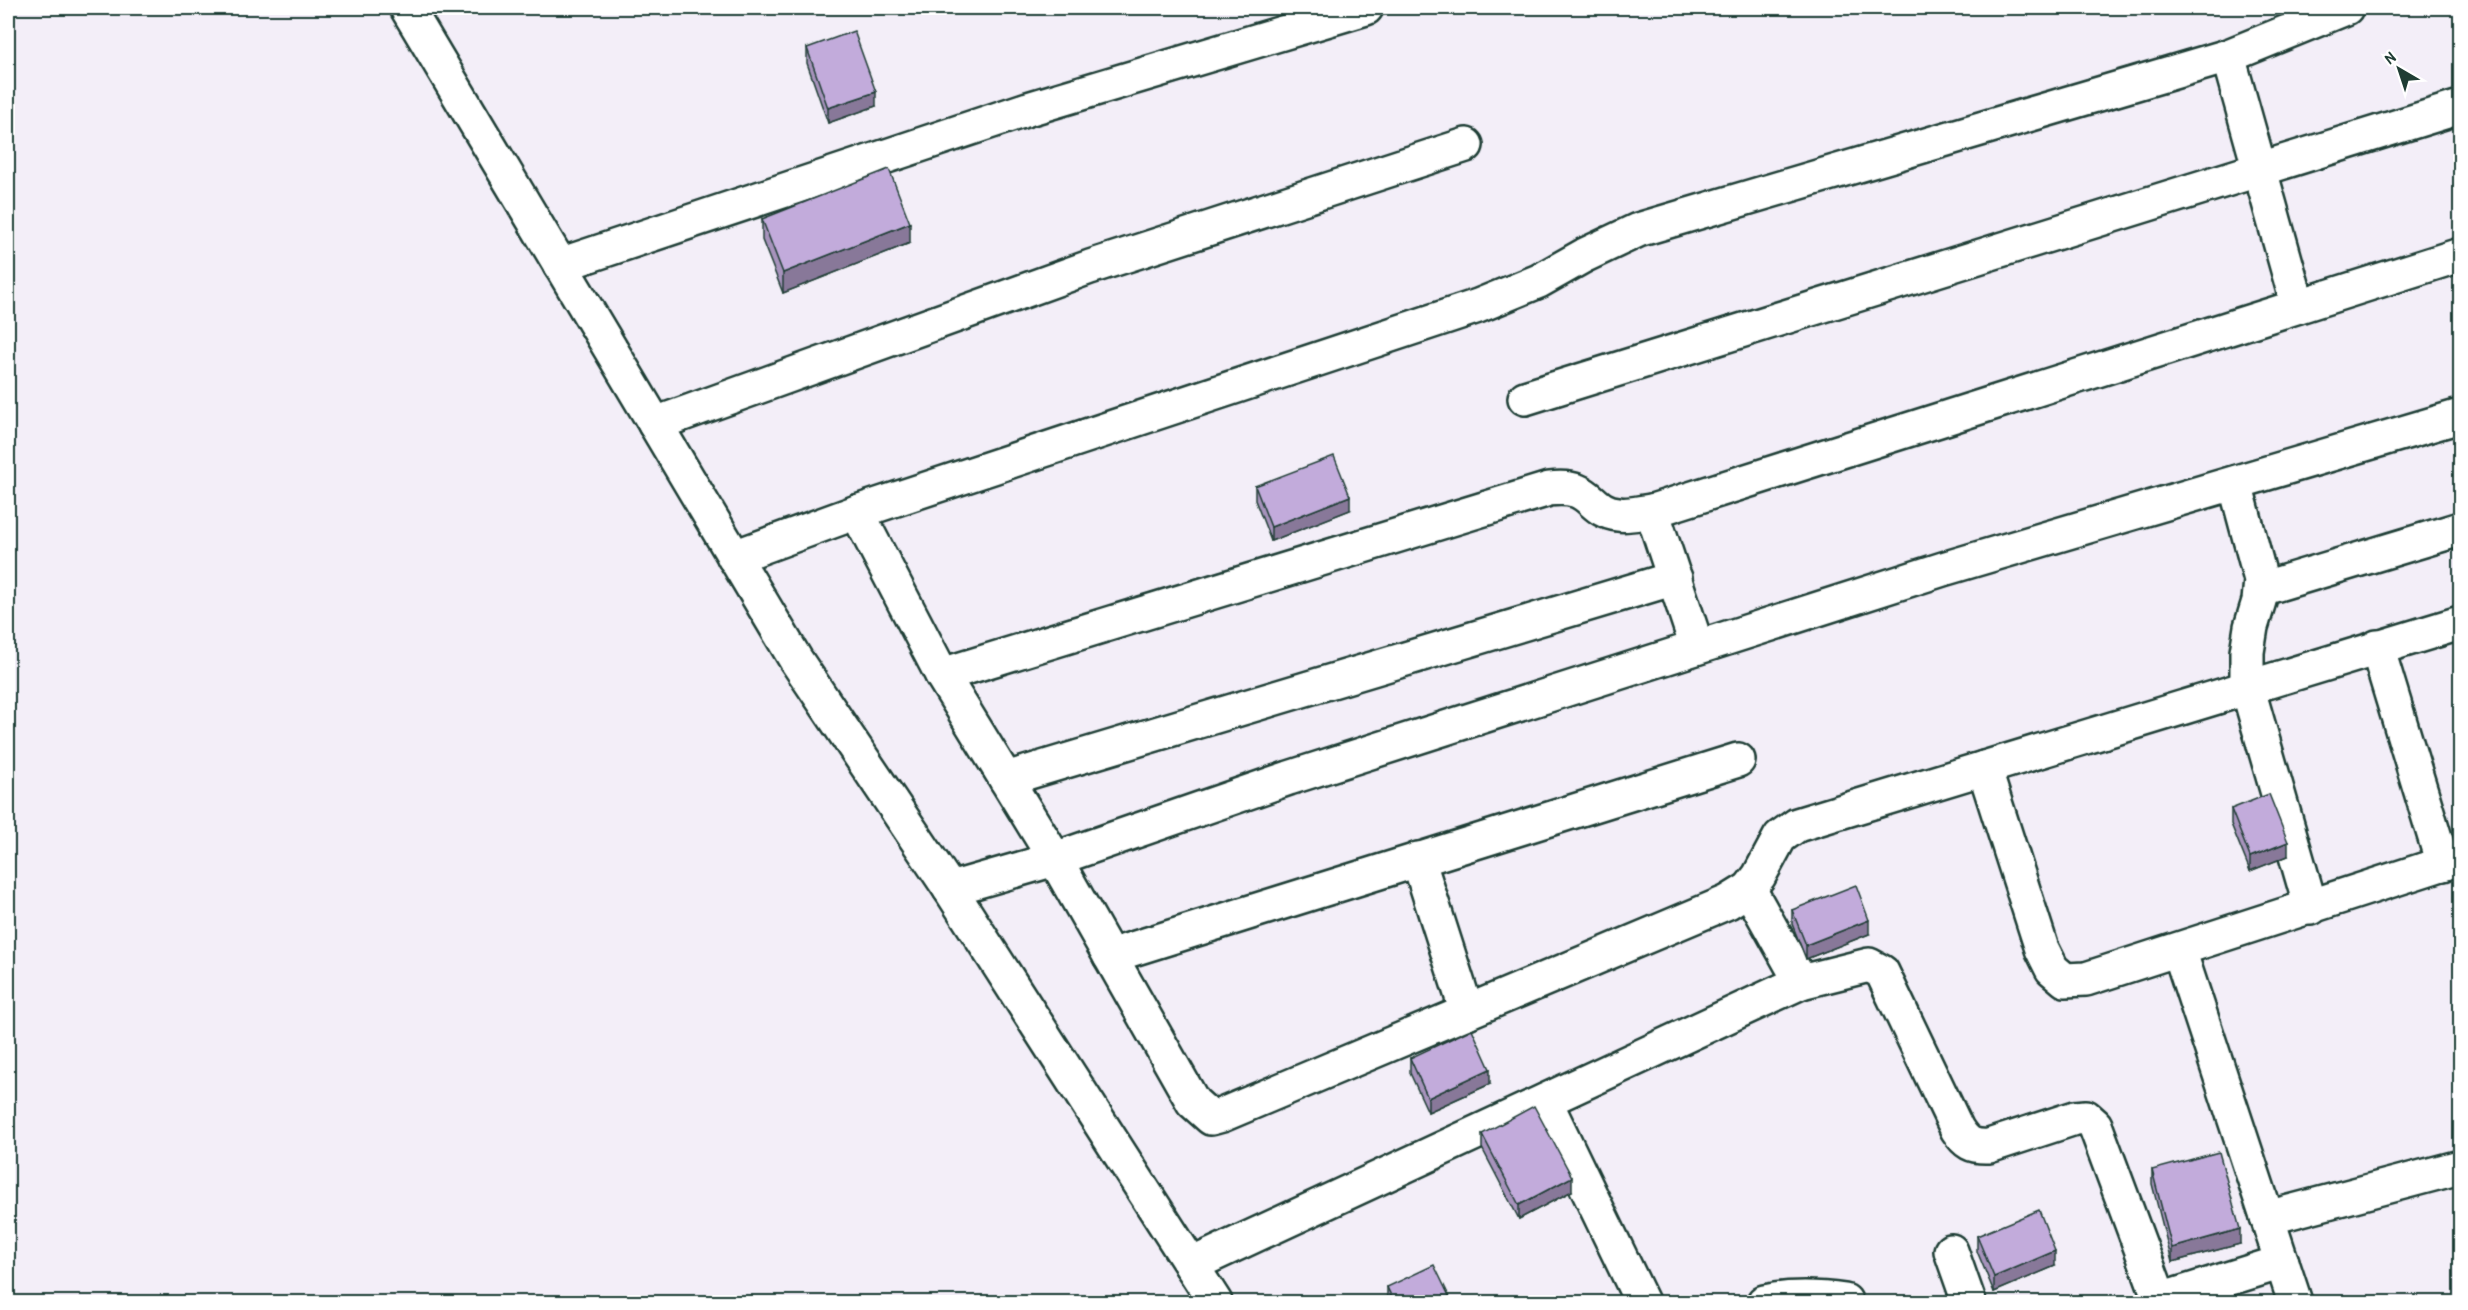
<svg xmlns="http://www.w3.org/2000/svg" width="2468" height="1310" viewBox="0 0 2468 1310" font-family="'Patrick Hand',sans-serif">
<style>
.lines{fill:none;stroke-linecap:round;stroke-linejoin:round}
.minor-casing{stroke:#1f3d34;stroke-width:38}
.minor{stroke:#fff;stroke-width:33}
.wall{fill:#a793bc;stroke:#1f3d34;stroke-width:1.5}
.shaded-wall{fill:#887899;stroke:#1f3d34;stroke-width:1.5}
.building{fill:#c2abdb;stroke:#1f3d34;stroke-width:1.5}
</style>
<rect width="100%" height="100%" fill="#f3eef8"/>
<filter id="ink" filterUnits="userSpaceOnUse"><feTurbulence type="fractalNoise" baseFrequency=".0167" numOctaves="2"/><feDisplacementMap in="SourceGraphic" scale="12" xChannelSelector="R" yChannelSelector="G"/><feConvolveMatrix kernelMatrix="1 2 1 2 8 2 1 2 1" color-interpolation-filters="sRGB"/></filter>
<g filter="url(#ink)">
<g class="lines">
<!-- minor casing -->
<g class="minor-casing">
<g id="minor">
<path d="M407 8 796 660 950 889 1215 1302"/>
<path d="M2228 56 2298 306"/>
<path d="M560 265 1028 109 1366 8"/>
<path d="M1525 398 2460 107"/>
<path d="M655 424 1090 267 1466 145"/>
<path d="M2235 483 2261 580 2259 601 2251 627 2247 652V686L2311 908"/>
<path d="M1652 511 2460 255"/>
<path d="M857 512 942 675 1055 859 1193 1102 1211 1118 1222 1115 1728 902 1749 889 1759 876 1780 837 1797 825 2460 623"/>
<path d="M734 557 857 512 1478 306 1539 281 1585 255 1638 230 2228 56 2346 8"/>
<path d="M2261 589 2460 529"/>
<path d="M2377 647 2443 864"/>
<path d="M942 675 1549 489C1594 483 1587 511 1618 514 1628 516 1641 512 1652 511L1697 647"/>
<path d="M1984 768 2042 949 2052 969 2065 980 2086 979 2460 858"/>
<path d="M1006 779 1675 578"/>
<path d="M1418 859 1467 1012"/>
<path d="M950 889 1055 859 1289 778 1943 569 2460 416"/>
<path d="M1749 889 1801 982 1869 965 1882 972 1957 1129C1966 1143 1972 1147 1989 1146L2075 1118 2086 1117 2095 1125 2161 1302"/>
<path d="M2179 950 2295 1302"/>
<path d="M1110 956 1738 760"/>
<path d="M1545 1101 1642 1302"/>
<path d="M2267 1218 2460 1167"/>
<path d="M1951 1251 1969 1302"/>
<path d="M1191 1265 1801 982"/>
<path d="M2160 1300 2282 1262"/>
<path d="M1764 1302C1791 1296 1817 1297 1845 1301"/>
</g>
</g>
<!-- minor -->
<use href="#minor" class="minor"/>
</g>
<!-- wall -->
<g class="wall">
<path d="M807 48 876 106 828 123 807 63Z"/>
<path d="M762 219 910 243 783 293 762 240Z"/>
<path d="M1255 486 1350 510 1271 541 1255 500Z"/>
<path d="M2231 809 2288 856 2250 871 2231 824Z"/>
<path d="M1792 910 1869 934 1806 959 1792 924Z"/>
<path d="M1410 1058 1490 1084 1428 1112 1410 1073Z"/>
<path d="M1482 1134 1572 1191 1519 1219 1482 1148Z"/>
<path d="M2152 1170 2240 1244 2172 1262 2152 1184Z"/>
<path d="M1977 1236 2055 1266 1994 1292 1977 1251Z"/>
<path d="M1387 1287 1452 1302H1387Z"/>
</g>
<!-- shaded-wall -->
<g class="shaded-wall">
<path d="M876 92V106L828 123V108Z"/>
<path d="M910 223V243L783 293V273Z"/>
<path d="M1350 496V510L1271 541V527Z"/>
<path d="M2288 842V856L2250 871V857Z"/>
<path d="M1869 920V934L1806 959V945Z"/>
<path d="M1490 1069V1084L1428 1112V1098Z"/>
<path d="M1572 1177V1191L1519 1219V1205Z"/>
<path d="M2240 1229V1244L2172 1262V1248Z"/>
<path d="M2055 1251V1266L1994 1292V1277Z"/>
</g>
<!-- building -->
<g class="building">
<path d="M854 31 876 92 828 108 807 48Z"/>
<path d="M889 169 910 223 783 273 762 219Z"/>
<path d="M1334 456 1350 496 1271 527 1255 486Z"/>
<path d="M2269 794 2288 842 2250 857 2231 809Z"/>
<path d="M1856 885 1869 920 1806 945 1792 910Z"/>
<path d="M1472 1029 1490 1069 1428 1098 1410 1058Z"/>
<path d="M1534 1106 1572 1177 1519 1205 1482 1134Z"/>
<path d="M2219 1152 2240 1229 2172 1248 2152 1170Z"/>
<path d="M2039 1210 2055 1251 1994 1277 1977 1236Z"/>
<path d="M1434 1265 1452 1302H1394L1387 1287Z"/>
</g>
</g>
<!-- margin -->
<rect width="2468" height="1310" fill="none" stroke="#fff" stroke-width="30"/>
<rect x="15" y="15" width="2438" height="1280" fill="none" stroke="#1f3d34" stroke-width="2" filter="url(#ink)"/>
<!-- north arrow -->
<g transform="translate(2399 69) rotate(321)" stroke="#ffffff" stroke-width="4.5" paint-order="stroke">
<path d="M0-4.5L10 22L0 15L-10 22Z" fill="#1f3d34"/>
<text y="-9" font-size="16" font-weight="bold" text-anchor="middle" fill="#1f3d34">N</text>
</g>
</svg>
